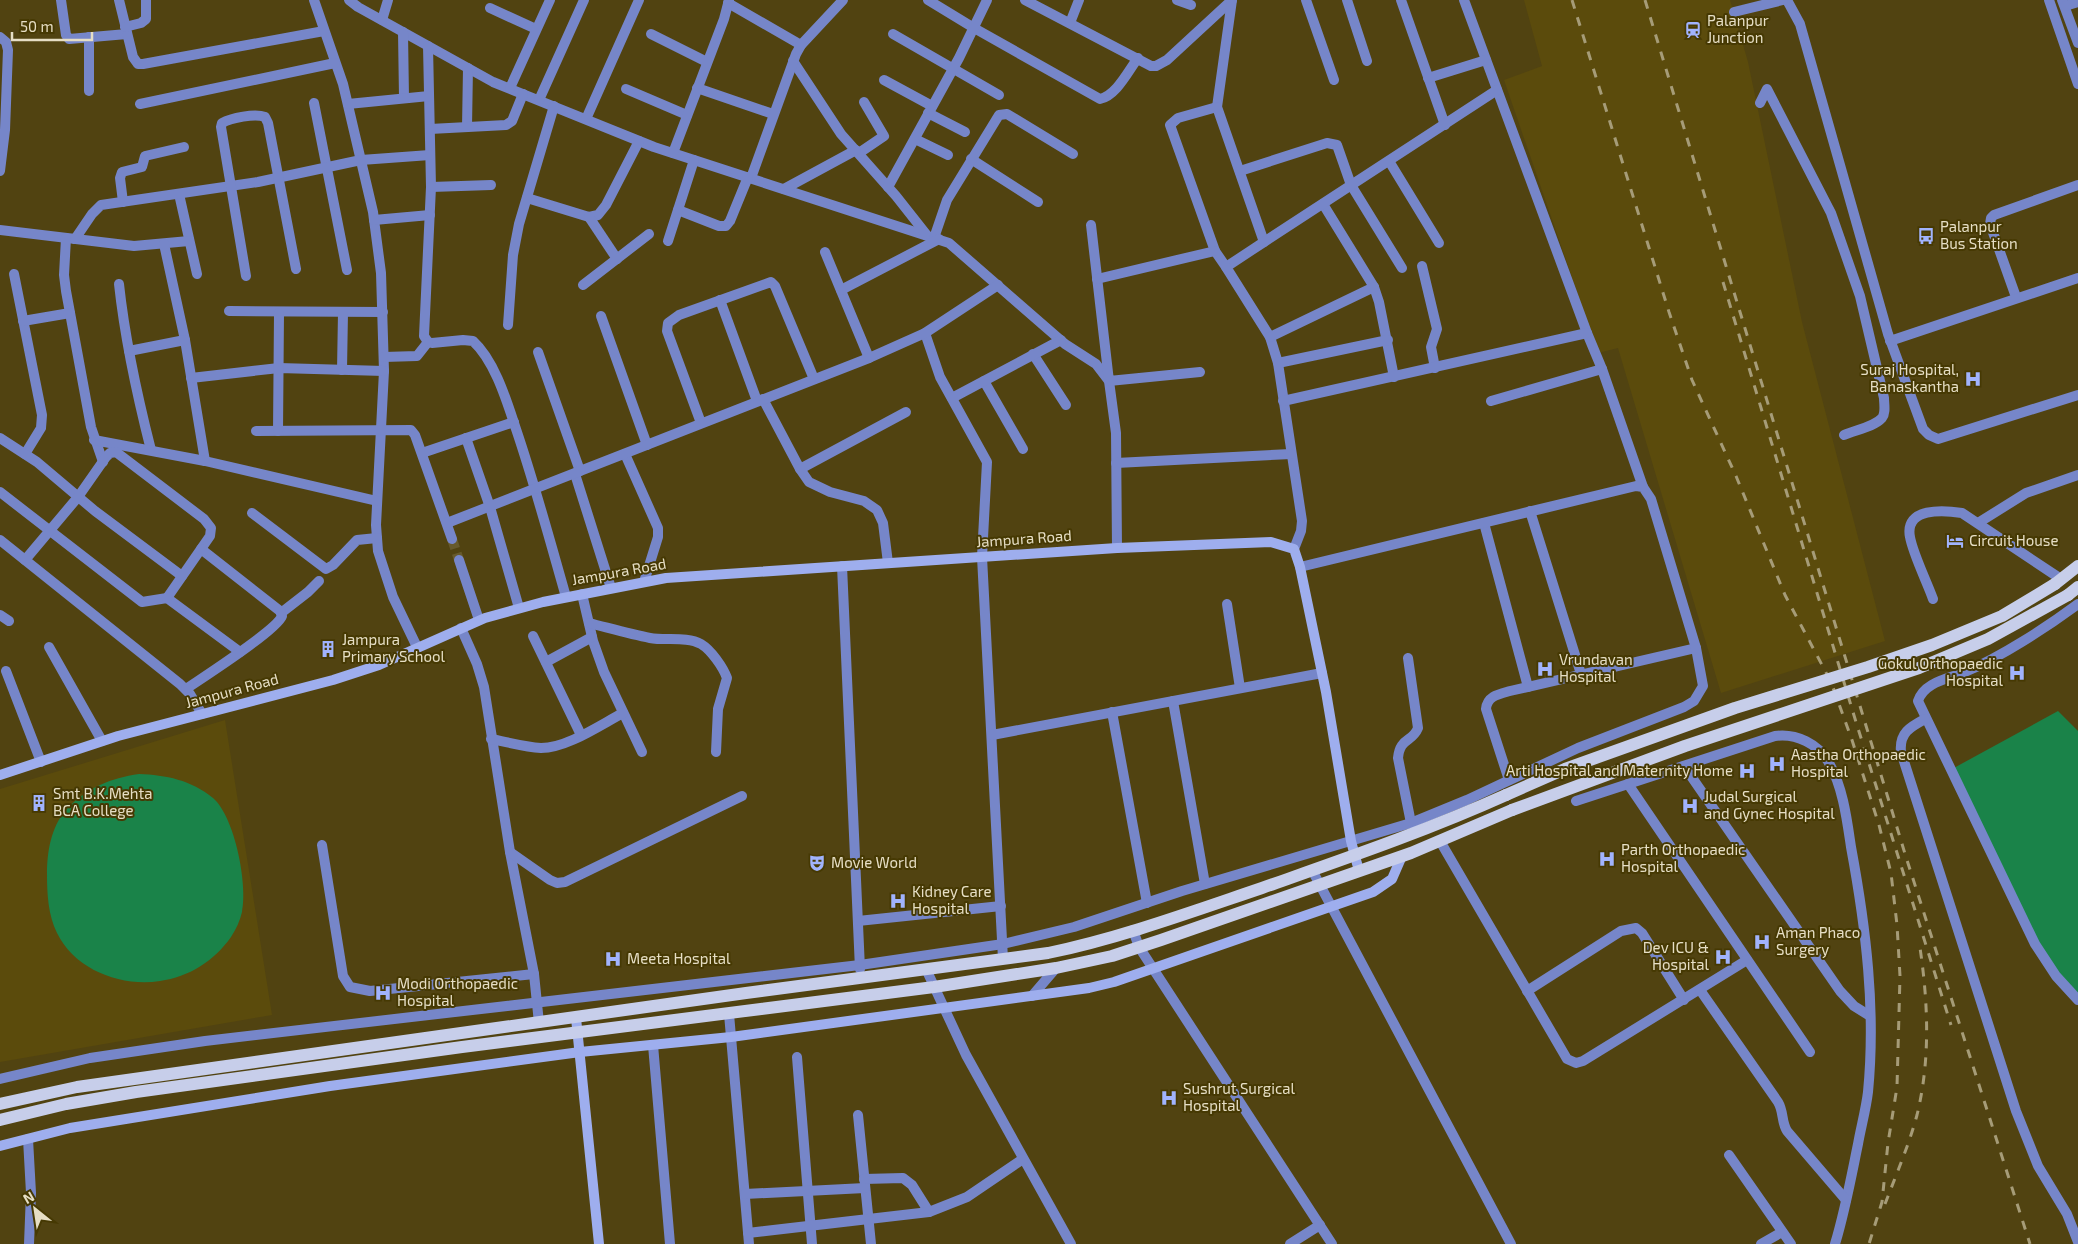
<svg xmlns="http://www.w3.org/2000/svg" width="2078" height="1244" viewBox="0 0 2078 1244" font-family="'Exo 2',sans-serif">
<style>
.built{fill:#5b4b0c}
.green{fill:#1a8349}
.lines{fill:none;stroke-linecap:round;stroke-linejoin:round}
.street-tunnel{stroke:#675a2c;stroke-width:10;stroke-dasharray:10 5;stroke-linecap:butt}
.street{stroke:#7686c9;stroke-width:10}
.secondary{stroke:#9eaeee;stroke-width:10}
.primary{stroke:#c7ceea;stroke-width:12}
.rail{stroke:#a69c78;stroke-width:3;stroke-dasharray:9 9;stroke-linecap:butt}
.primary-bridge{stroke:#c7ceea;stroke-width:12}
.labels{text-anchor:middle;stroke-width:4;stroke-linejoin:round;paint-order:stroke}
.poi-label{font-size:15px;fill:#e6dec5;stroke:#463903;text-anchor:start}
.street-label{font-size:15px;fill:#e6dec5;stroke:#463903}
</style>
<rect width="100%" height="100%" fill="#514311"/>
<!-- built -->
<g class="built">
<path d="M1524 0H1730L1748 62 1802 322 1885 641 1721 693 1618 348 1598 353 1504 80 1542 66Z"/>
<path d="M225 720 272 1015 0 1062V789Z"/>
</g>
<!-- green -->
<g class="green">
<path d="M2058 711 2078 731V998L2043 954 1952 769Z"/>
<path d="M139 774C166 775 191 780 213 798 235 817 248 885 242 912 240 921 236 929 231 937 214 961 189 977 160 981 121 987 75 970 57 933 48 915 47 893 47 874 47 852 51 827 66 810 86 788 111 778 139 774Z"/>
</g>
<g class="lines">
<!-- street-tunnel -->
<path class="street-tunnel" d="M452 539 459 560"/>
<!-- street -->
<g class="street">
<path d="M61 0 66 35 69 39 127 34"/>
<path d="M119 0 133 57 138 64H143L324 31"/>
<path d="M314 0 343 84 373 212 381 273 384 371 376 525 378 551 393 597 417 647"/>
<path d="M349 0 358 7 493 82 654 147 949 243 1065 344 1096 364 1109 381 1116 433 1117 548"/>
<path d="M928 0 974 28 1100 99C1117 95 1128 71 1138 58"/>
<path d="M1025 0 1151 66H1156L1167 60 1232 0"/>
<path d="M1177 0 1191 5"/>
<path d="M1232 0 1217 107 1264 242 1226 267 1270 337 1278 363 1302 521 1301 531 1294 549"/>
<path d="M1306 0 1334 80"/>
<path d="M1347 0 1367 61"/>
<path d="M1401 0 1445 125"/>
<path d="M1464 0 1587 333 1602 369 1643 487"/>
<path d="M1787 0 1800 24 1888 334 1923 429 1929 435 1938 439 2078 395"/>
<path d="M2049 0 2078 84"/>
<path d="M2062 0 2078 43"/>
<path d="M728 3 801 45"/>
<path d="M2065 6 2078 2"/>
<path d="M490 8 536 29"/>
<path d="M1734 12 1783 0"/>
<path d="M382 20 388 0"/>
<path d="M1070 23 1079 0"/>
<path d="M125 27 141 23 146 19V0"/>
<path d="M403 32 404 98"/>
<path d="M651 34 707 62"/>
<path d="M893 34 999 95"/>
<path d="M0 37 6 42 8 50 5 130 0 171"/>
<path d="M89 37V91"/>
<path d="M428 46 431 187 424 336 428 342 432 343 463 340 473 341C495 361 507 402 516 429 535 485 550 541 566 597"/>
<path d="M793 61 841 134 896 196 926 234"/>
<path d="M1428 78 1486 60"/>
<path d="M884 80 932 106"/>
<path d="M510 88 550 0"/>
<path d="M697 88 773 114"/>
<path d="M626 89 687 115"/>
<path d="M539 100 584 0"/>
<path d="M314 103 347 270"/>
<path d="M1760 103 1767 89 1831 213 1860 296 1884 398C1884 404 1886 413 1882 418 1874 427 1855 430 1844 435"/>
<path d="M140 104 335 63"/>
<path d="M348 104 429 96"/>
<path d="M1217 107 1178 118 1170 125 1215 251 1226 267"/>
<path d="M928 113 965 132"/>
<path d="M586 119 639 0"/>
<path d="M467 127 468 68"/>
<path d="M430 129 506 125 512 121 523 94"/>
<path d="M915 139 948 155"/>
<path d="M673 153 724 19 729 0"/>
<path d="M859 153 884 136 864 102"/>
<path d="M971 159 1038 202"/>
<path d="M1389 161 1439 243"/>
<path d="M1240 171 1327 143 1337 145 1351 185 1402 268"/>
<path d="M751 178 796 54 801 45 843 0"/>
<path d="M431 187 491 185"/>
<path d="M888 187 959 58 987 0"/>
<path d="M784 189 856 150"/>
<path d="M179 194 197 274"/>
<path d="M527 198 589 217 598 215 606 205 639 141"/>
<path d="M123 202 120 178 122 172 142 167 145 156 184 147"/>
<path d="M1323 204 1374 287 1379 302 1394 377"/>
<path d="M678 210 719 226H726L730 221 748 177"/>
<path d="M589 217 617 259"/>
<path d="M374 220 430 215"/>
<path d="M1091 225 1109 381 1200 372"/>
<path d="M0 230 134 246 189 241"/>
<path d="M66 238 64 275 66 291 91 427 103 462"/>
<path d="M934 238 947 200 999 115 1007 114 1073 154"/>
<path d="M75 239 92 214 101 205 258 182 361 160 430 155"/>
<path d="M668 241 694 160"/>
<path d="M1264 242 1497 90"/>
<path d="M164 244 185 340 205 461"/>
<path d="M825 252 869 358"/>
<path d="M1422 266 1437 329 1431 347 1435 368"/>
<path d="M14 274 42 415 41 428 25 454"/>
<path d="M246 276 221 127 222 123C231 118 255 113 265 117L268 123 296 269"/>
<path d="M1097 279 1215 251"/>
<path d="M119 284C125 340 137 395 151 450"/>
<path d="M583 285 649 234"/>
<path d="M841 290 939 239"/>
<path d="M2016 297 1990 224 1991 218 1994 215 2078 185"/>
<path d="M720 300 757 401"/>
<path d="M229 311 383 312"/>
<path d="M601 316 647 445"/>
<path d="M23 321 70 313"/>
<path d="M508 325 513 255 519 224 554 106"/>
<path d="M925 333 940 377 987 462 982 557 1003 959"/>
<path d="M1270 337 1374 287"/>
<path d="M1890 341 2078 278"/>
<path d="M129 351 185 340"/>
<path d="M538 352 580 471"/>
<path d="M1033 354 1066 405"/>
<path d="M384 357 417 356 428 342"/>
<path d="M1278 363 1388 340"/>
<path d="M342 370 343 312"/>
<path d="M191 378 279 368 384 371"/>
<path d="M984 381 1023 449"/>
<path d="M952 398 1061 340"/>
<path d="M763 399 800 469 809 482 830 492 864 501 877 510 883 523 888 563"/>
<path d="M1283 401 1587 333"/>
<path d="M1491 401 1602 369"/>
<path d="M701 423 667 331 668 323 679 315 771 282 775 286 814 379"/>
<path d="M256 431 411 430 415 435 452 539"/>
<path d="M278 431 279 313"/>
<path d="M0 438 37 462 95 511 182 576"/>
<path d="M466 438 490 507 519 608"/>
<path d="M94 440 205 461 377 501"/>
<path d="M422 453 514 422"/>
<path d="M625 454 658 528V537L644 582"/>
<path d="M1116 463 1291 454"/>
<path d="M800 469 906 412"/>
<path d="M575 474 611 588"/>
<path d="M0 492 142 602 167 598 240 652"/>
<path d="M1530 511 1581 674"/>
<path d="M252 513 326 569 333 565 357 540 377 538"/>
<path d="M447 523 869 358 925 333 998 285"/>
<path d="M1484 523 1528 687"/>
<path d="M1978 523 2026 493 2078 475"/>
<path d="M0 540 180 684 190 694 202 714"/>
<path d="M25 560 78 497 106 457 110 453 116 452 204 519 211 528 210 536 167 598"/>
<path d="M459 560 479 620"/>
<path d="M842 566 860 969"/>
<path d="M582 594 593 641 604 672 642 752"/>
<path d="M1933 599C1927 582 1913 554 1910 537 1904 507 1944 510 1962 513L2061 579"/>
<path d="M1227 604 1240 688"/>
<path d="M2078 604C2047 627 2001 657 1965 672 1948 679 1924 682 1918 701L2035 944 2056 976 2078 1000"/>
<path d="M281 613 308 592 319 581"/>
<path d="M0 615 9 621"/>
<path d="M589 623C609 628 630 634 650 638 665 641 687 636 701 644 711 650 723 667 727 678L718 709 716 752"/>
<path d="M461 628 477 664 484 687 510 852 534 974 539 1023"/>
<path d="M533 636 581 735"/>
<path d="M49 647 102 741"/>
<path d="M1408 658 1418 728C1412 743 1400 737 1398 758L1411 823"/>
<path d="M546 662 592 637"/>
<path d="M6 671 41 762"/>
<path d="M186 689C202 678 277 630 282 616L280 611 201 549"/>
<path d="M1173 701 1205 884"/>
<path d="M1112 712 1147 903"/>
<path d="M1925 719C1910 727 1899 733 1901 752L2016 1111 2038 1166 2067 1214 2078 1242"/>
<path d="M992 735 1322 673"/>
<path d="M491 739C507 742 525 747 541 748 567 748 600 725 623 713"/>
<path d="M1684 766 1840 991 1854 1006 1870 1016"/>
<path d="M1509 780 1486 709C1487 696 1499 694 1510 691L1696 648"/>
<path d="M1628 784 1810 1052"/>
<path d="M1576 801 1775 736C1796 733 1819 744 1829 763 1843 787 1847 820 1851 847 1866 928 1876 1010 1868 1092 1866 1109 1861 1127 1858 1144 1851 1178 1845 1211 1835 1244"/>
<path d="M1440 841 1567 1059 1576 1063 1583 1061 1747 960"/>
<path d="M322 845 343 976 350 987 370 991 534 974"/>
<path d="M510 852 550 880 557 883 565 882 742 796"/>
<path d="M1312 870 1511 1244"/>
<path d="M858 921 1001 906"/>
<path d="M1133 930 1139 947 1332 1244"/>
<path d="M926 969 966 1055 1071 1244"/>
<path d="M1700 990 1778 1102C1784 1112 1781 1121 1787 1131L1846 1200"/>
<path d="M1527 991 1621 931 1636 928 1642 933 1684 1000"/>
<path d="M1032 996 1056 968"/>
<path d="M729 1014 749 1244"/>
<path d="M653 1045 670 1244"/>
<path d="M797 1057 812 1244"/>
<path d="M0 1079 90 1058 205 1041 860 965 1003 944 1074 927 1182 891 1411 823 1467 800 1578 748 1684 707 1694 701 1703 686 1696 648 1651 499 1643 487 1636 486 1300 567"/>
<path d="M858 1115 871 1244"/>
<path d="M28 1139 31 1193 29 1244"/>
<path d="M1729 1155 1791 1244"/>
<path d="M864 1179 903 1178 912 1185 929 1212"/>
<path d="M745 1194 865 1188"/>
<path d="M748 1233 929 1212 967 1197 1023 1159"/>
<path d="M1290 1244 1320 1225"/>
<path d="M1761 1244 1782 1232"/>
</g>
<!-- secondary -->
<g class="secondary">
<path d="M0 775 118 736 333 680 379 665 485 618 543 602 666 578 1117 548 1271 542 1294 549 1300 567 1326 692 1351 841 1359 871"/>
<path d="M576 1018 599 1244"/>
<path d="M0 1146 70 1128 330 1086 580 1052 731 1037 1089 988 1114 982 1373 892 1392 879 1402 856"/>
</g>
<!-- primary -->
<g class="primary">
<path d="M2055 584 2078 566"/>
<path d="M2068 595 2078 587"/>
<path d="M0 1104 77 1087 746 993 1048 953C1120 938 1191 912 1262 888 1344 859 1426 831 1506 795"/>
<path d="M0 1120 66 1104 136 1092 462 1047 934 987 1056 968 1112 956 1161 940 1411 853 1512 810"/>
</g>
<!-- rail -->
<g class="rail">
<path d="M1572 0 1669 312 1692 380 1736 476 1785 595 1831 682 1852 740 1879 825 1891 873 1897 925 1900 976 1897 1087 1888 1143 1882 1202 1869 1244"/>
<path d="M1645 0 1906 857 2030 1244"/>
<path d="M1723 282 1856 722 1951 1025"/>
<path d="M1885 1204C1896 1175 1909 1145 1917 1115 1931 1058 1928 999 1919 941"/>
</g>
<!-- primary-bridge -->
<g class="primary-bridge">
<path d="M1506 795 1565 769 1735 708 1868 667 1932 645 2002 616 2055 584"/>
<path d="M1512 810 1685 746 1919 668 1988 639 2068 595"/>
</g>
</g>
<!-- icons -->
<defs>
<g id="station-bare" transform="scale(1.35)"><path d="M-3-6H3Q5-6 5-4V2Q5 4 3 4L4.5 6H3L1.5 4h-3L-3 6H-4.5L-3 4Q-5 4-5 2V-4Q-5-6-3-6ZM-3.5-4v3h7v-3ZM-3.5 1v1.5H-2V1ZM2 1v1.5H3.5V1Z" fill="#a1b3fd" stroke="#463903" stroke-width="2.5" paint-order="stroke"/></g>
<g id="bus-bare" transform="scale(1.35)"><path d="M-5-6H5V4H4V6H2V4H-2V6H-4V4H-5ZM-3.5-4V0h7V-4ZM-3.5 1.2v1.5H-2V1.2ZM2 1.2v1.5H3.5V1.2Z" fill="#a1b3fd" stroke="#463903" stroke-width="2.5" paint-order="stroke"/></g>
<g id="hospital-bare" transform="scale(1.35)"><path d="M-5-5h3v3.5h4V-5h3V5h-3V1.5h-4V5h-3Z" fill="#a1b3fd" stroke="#463903" stroke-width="2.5" paint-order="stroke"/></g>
<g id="hotel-bare" transform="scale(1.35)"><path d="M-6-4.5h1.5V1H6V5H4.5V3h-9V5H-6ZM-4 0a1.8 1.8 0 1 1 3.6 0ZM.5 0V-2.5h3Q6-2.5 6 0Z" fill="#a1b3fd" stroke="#463903" stroke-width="2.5" paint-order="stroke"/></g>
<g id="building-bare" transform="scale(1.35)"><path d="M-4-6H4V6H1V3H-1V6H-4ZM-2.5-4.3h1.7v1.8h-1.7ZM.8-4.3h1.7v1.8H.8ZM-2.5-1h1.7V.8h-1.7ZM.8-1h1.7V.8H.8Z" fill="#a1b3fd" stroke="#463903" stroke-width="2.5" paint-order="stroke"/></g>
<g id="theatre-bare" transform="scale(1.35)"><path d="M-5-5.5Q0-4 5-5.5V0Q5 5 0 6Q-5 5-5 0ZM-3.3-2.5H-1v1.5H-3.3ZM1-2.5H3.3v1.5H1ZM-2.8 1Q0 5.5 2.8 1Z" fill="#a1b3fd" stroke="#463903" stroke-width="2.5" paint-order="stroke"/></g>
</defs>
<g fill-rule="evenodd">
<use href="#station-bare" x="1693" y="30"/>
<use href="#bus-bare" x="1926" y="236"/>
<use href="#hospital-bare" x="1973" y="379"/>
<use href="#hotel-bare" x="1955" y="541"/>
<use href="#building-bare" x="328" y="649"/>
<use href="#hospital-bare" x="1545" y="669"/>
<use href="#hospital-bare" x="2017" y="673"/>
<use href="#hospital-bare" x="1777" y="764"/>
<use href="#hospital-bare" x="1747" y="771"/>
<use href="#building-bare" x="39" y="803"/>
<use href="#hospital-bare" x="1690" y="806"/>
<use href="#hospital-bare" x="1607" y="859"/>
<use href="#theatre-bare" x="817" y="863"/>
<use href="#hospital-bare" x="898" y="901"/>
<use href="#hospital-bare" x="1762" y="942"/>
<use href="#hospital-bare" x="1723" y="957"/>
<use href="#hospital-bare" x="613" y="959"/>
<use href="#hospital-bare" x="383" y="993"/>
<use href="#hospital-bare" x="1169" y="1098"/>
</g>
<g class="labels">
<!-- poi labels -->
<g class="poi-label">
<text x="1707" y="26">Palanpur<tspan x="1707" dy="17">Junction</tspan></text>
<text x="1940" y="232">Palanpur<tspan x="1940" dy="17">Bus Station</tspan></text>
<text x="1959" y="375" text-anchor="end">Suraj Hospital,<tspan x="1959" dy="17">Banaskantha</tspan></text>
<text x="1969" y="546">Circuit House</text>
<text x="342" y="645">Jampura<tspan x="342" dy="17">Primary School</tspan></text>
<text x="1559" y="665">Vrundavan<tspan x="1559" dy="17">Hospital</tspan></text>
<text x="2003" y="669" text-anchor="end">Gokul Orthopaedic<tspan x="2003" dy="17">Hospital</tspan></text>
<text x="1791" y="760">Aastha Orthopaedic<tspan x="1791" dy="17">Hospital</tspan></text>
<text x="1733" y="776" text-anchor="end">Arti Hospital and Maternity Home</text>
<text x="53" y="799">Smt B.K.Mehta<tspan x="53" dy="17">BCA College</tspan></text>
<text x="1704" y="802">Judal Surgical<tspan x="1704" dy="17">and Gynec Hospital</tspan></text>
<text x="1621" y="855">Parth Orthopaedic<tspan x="1621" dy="17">Hospital</tspan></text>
<text x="831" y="868">Movie World</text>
<text x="912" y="897">Kidney Care<tspan x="912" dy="17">Hospital</tspan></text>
<text x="1776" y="938">Aman Phaco<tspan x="1776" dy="17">Surgery</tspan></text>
<text x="1709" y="953" text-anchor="end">Dev ICU &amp;<tspan x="1709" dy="17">Hospital</tspan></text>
<text x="627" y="964">Meeta Hospital</text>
<text x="397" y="989">Modi Orthopaedic<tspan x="397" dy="17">Hospital</tspan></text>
<text x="1183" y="1094">Sushrut Surgical<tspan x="1183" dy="17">Hospital</tspan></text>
</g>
<!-- street labels -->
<g class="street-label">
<text transform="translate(1024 539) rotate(-4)" y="5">Jampura Road</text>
<text transform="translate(619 572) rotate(-10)" y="5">Jampura Road</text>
<text transform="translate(232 691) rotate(-15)" y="5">Jampura Road</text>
</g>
</g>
<!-- north arrow -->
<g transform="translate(35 1209) rotate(330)" stroke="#463903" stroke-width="4" paint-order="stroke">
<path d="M0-4L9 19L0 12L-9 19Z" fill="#e6dec5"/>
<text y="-8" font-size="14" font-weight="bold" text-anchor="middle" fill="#e6dec5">N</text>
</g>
<!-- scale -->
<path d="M12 32v8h80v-8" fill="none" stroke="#e6dec5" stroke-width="2.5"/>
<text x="20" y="32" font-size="15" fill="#e6dec5" stroke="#463903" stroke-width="4" paint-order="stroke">50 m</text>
</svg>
